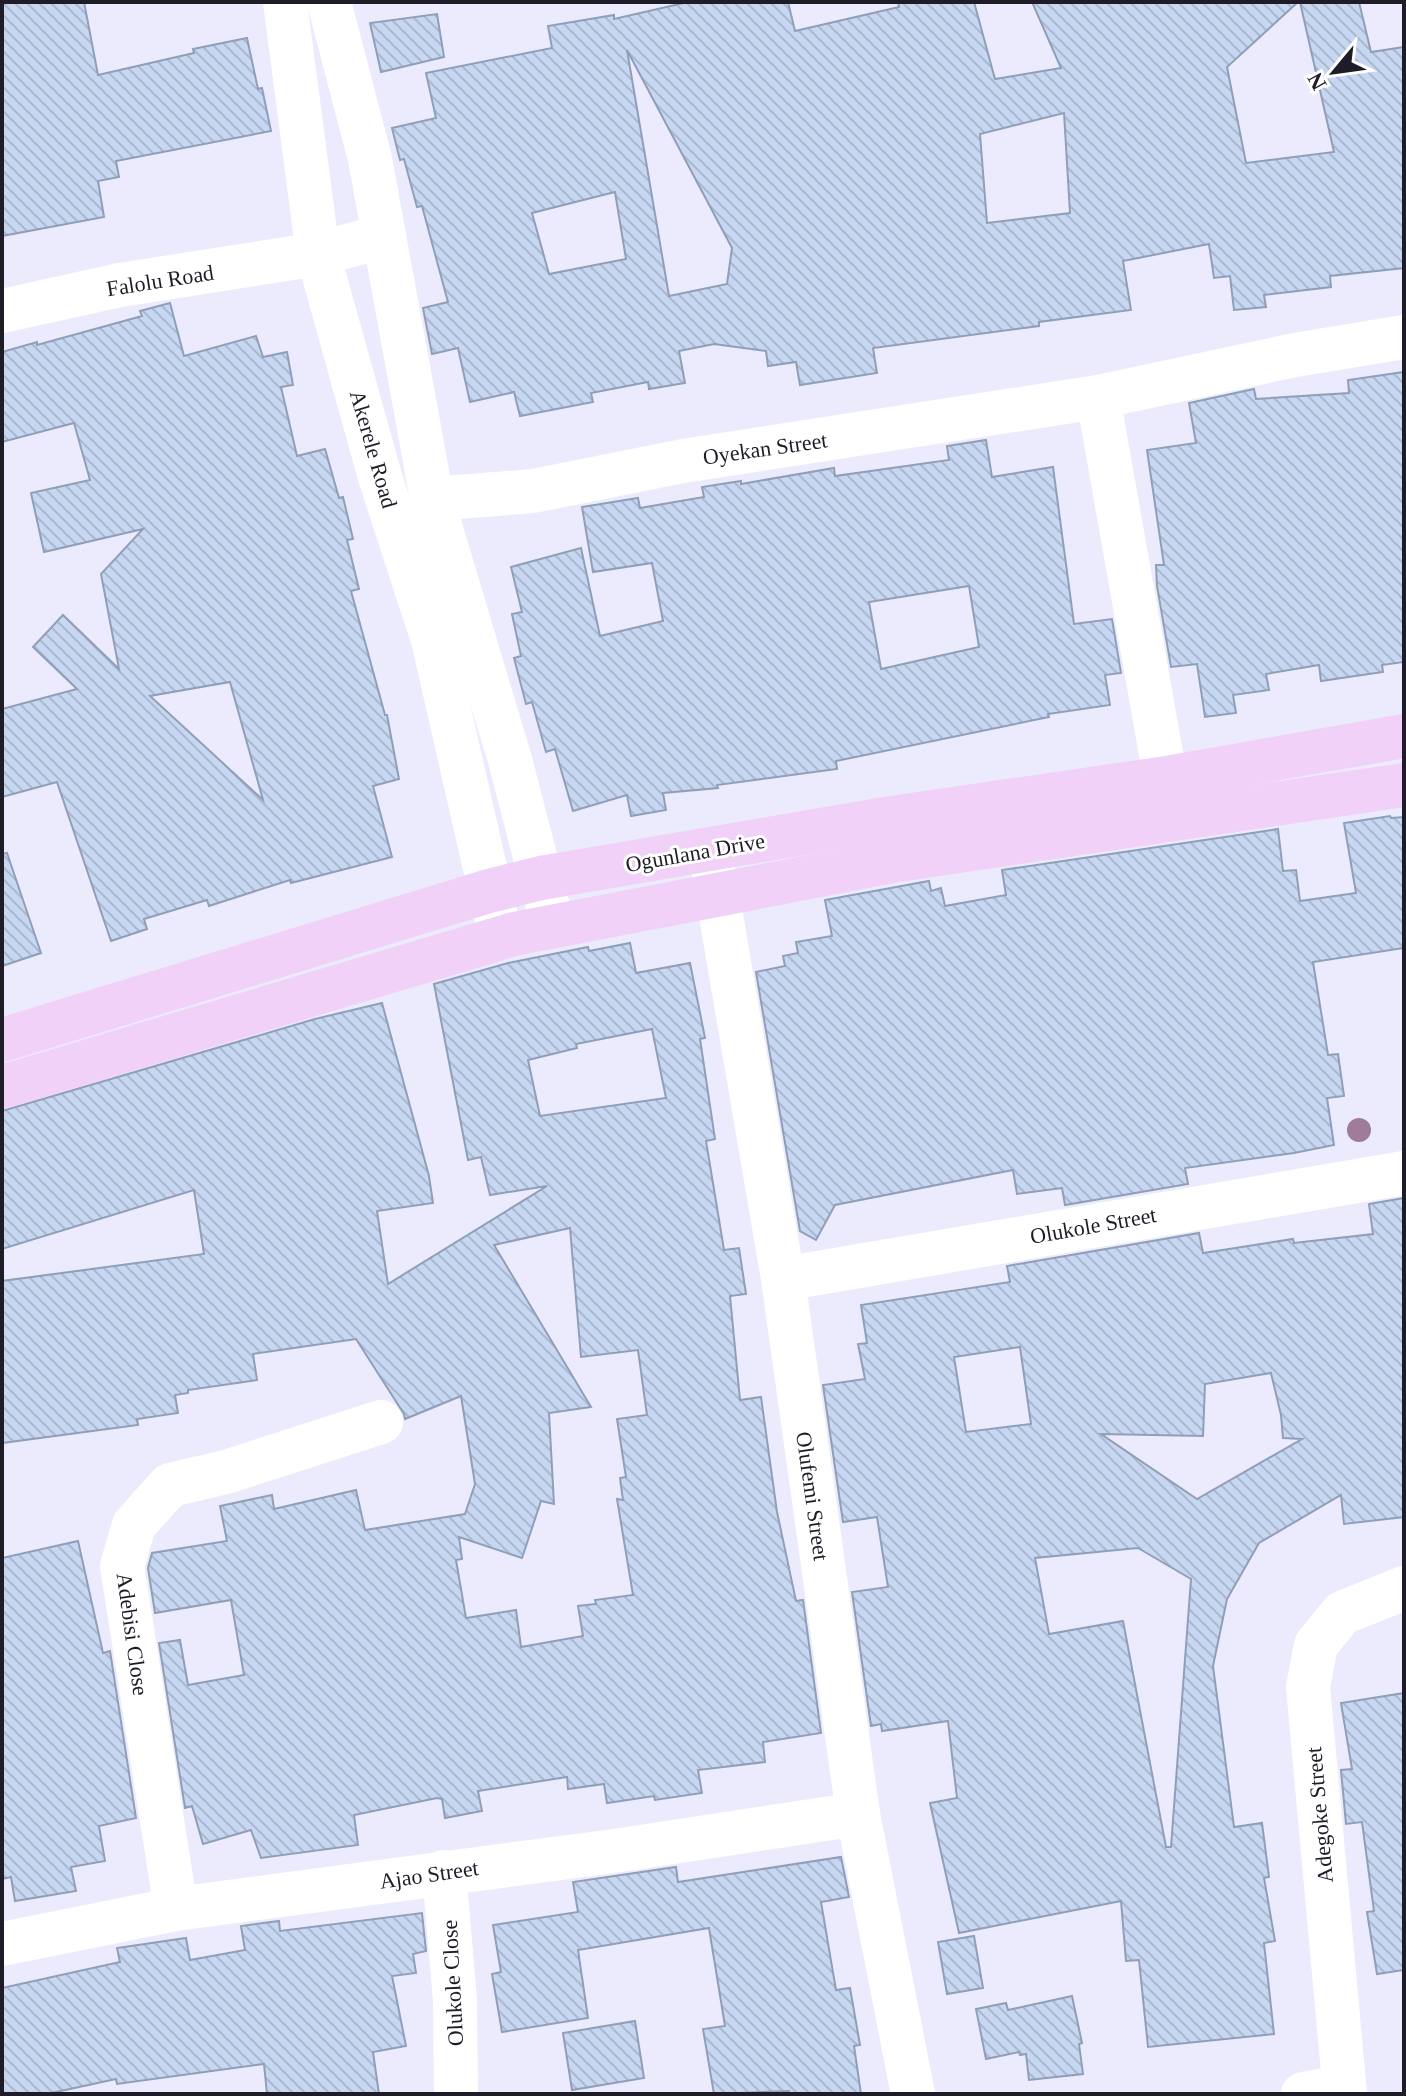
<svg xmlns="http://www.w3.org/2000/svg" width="1406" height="2096" viewBox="0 0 1406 2096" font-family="'Times New Roman',serif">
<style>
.building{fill:url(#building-back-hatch);stroke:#909fb8;stroke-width:2;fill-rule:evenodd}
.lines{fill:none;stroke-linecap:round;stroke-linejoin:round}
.minor{stroke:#fff;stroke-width:44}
.major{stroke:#f1d1f8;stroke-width:44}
.tree{fill:#9f7c97}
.labels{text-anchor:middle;stroke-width:6;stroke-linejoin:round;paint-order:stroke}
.street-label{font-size:22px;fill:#1d1c27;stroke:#fff}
</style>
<defs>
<pattern id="building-back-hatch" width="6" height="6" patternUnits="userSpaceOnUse" patternTransform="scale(2)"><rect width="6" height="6" fill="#c7d7f2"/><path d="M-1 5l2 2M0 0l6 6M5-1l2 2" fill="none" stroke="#aab8d0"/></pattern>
</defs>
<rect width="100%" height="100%" fill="#ecebfd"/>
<!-- building -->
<g class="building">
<path d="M2 2H84L98 75 194 53 193 49 247 38 258 89 262 88 271 131 116 161 119 177 98 181 104 217 2 236Z"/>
<path d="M688 2H788L795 31 899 7 898 2H974L995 79 1061 68 1032 2H1298L1227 67 1246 163 1334 152 1300 2H1359L1371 52 1404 47V268L1330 276 1331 287 1264 295 1266 307 1234 310 1230 276 1214 278 1209 244 1123 261 1131 310 1039 322V326L873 348 877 373 800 385 796 362 768 366 766 351 714 344 679 351 685 383 649 389 648 382 591 393 593 402 520 416 514 392 470 402 458 348 432 354 423 308 448 302 422 206 417 207 404 159 400 160 392 128 436 118 426 73 552 48 548 26 614 15V19ZM627 50 732 248 727 284 669 296ZM1064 113 1070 213 987 223 980 134ZM615 192 626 259 549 274 532 213Z"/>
<path d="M437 14 444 57 381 72 370 23Z"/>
<path d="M170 303 184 356 256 336 263 357 287 352 293 385 281 387 297 456 325 449 339 498 343 497 353 539 347 540 359 589 351 591 385 715H387L399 779 373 786 392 857 291 883 290 880 209 906 207 900 144 919 147 929 111 941 57 782 2 797V709L77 689 33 647 63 615 119 669 101 574 143 529 44 552 31 493 90 480 74 423 2 442V352L37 342V345L142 316 140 311ZM230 682 263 800 150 696Z"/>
<path d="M1404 372V662L1382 665 1383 672 1321 681 1319 665 1266 674 1269 690 1233 695 1236 713 1205 717 1197 664 1171 667 1157 586 1156 565H1164L1147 450 1196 443 1189 403 1254 389 1256 399 1349 393 1348 380Z"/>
<path d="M986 440 992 477 1053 467 1074 624 1112 619 1121 673 1105 675 1110 705 1048 714 1049 717 836 761 837 769 717 785 718 788 663 793 666 810 631 816 627 795 573 811 555 749 546 752 532 702 526 704 514 658 521 656 512 614 522 612 511 567 581 548 600 636 663 621 652 563 593 572 582 507 638 498 640 508 704 497 702 487 741 481V484L834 468 835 476 949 460 947 446ZM969 586 979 647 881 669 869 602Z"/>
<path d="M1390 816 1391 818 1404 817V948L1313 962 1328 1055 1338 1054 1344 1096 1327 1098 1334 1145 1294 1153 1185 1168 1188 1184 1065 1205 1062 1188 1017 1194 1013 1170 835 1205 816 1240 800 1231 756 972 785 966 783 956 798 953 796 942 832 936 825 900 929 881 931 891 941 888 945 906 1006 895 1002 870 1278 829 1283 871 1296 870 1300 901 1356 893 1344 823Z"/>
<path d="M7 853 41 953 2 966V854Z"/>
<path d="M630 943 636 973 690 963 705 1038 700 1039 715 1139 706 1141 724 1250 739 1248 746 1294 730 1296 740 1400 761 1397 777 1512 796 1601 803 1600 821 1733 763 1742 765 1762 698 1770 702 1793 655 1800 654 1796 607 1803 604 1784 568 1789 567 1777 478 1791 482 1811 445 1818 442 1799 437 1798 354 1815 358 1845 261 1858 251 1830 203 1844 192 1806 185 1808 159 1643 180 1640 188 1685 244 1675 231 1600 155 1613 148 1568 152 1553 227 1541 220 1506 272 1495 274 1509 356 1490 365 1530 465 1514 475 1484 461 1396 405 1419 404 1414 356 1339 253 1354 257 1380 188 1390V1393L175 1395 178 1413 137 1419 138 1425 2 1443V1281L204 1254 194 1190 2 1249V1111L315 1019 382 1003 429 1176 433 1203 377 1211 388 1284 547 1186 490 1195 481 1157 468 1160 434 984 508 963 588 947 589 951ZM652 1029 666 1098 540 1116 528 1060 577 1048 576 1044ZM570 1228 581 1357 638 1350 647 1415 617 1419 626 1477 620 1478 623 1500 617 1499 633 1595 595 1600 596 1604 578 1606 583 1636 521 1647 516 1610 466 1618 456 1560 462 1559 459 1537 522 1558 541 1501 554 1504 549 1413 591 1407 494 1245Z"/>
<path d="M1404 1198V1517L1344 1524 1341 1495 1259 1543 1227 1599 1213 1666 1234 1827 1262 1823 1269 1877 1264 1878 1275 1941 1264 1943 1274 2034 1148 2047 1139 1960 1126 1961 1121 1901 959 1933 930 1803 957 1798 948 1721 882 1731 881 1724 871 1726 852 1592 888 1587 877 1517 843 1522 823 1385 865 1379 858 1344 867 1343 861 1305 1010 1282 1007 1266 1199 1233 1203 1253 1293 1239 1294 1243 1373 1234 1369 1204ZM1020 1347 1031 1424 966 1432 954 1357ZM1271 1373 1281 1415 1283 1438 1302 1439 1197 1499 1101 1434 1203 1436 1205 1384ZM1138 1548 1191 1579 1171 1847H1166L1123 1621 1049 1634 1035 1558Z"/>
<path d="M78 1541 103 1653 110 1651 136 1818 99 1826 105 1861 71 1867 76 1891 15 1901 11 1877 2 1879V1558Z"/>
<path d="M1404 1693V1970L1377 1974 1367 1912 1374 1911 1362 1822 1346 1824 1341 1770 1352 1769 1341 1703Z"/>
<path d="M841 1857 849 1897 821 1902 836 1990 850 1988 860 2045 854 2046 861 2094H790L789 2091 714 2094 703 2029 725 2026 709 1928 578 1950 588 2018 502 2032 492 1974 501 1972 493 1925 578 1912 573 1882 676 1867 678 1882Z"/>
<path d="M422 1913 426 1951 413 1954 416 1973 392 1976 406 2046 373 2052 379 2094H267L264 2064 117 2084 116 2079 47 2094H2V1988L120 1962 117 1948 186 1938 190 1960 245 1950 241 1926 279 1921 280 1931Z"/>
<path d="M974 1936 983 1988 947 1994 938 1942Z"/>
<path d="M1072 1996 1082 2043 1079 2044 1083 2074 1029 2080 1026 2054 1020 2055 1019 2052 986 2059 976 2009 1006 2003 1008 2010Z"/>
<path d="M635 2021 644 2078 572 2090 563 2033Z"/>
</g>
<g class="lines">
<!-- minor -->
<g class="minor">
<path d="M285 2 318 254 380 477 433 640 501 938"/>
<path d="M329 2 370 159 432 499 510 760 553 926"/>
<path d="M2 311 120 285 318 254 384 236"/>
<path d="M1098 397 1172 816"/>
<path d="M432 499 533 491 683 461 1098 397 1295 355 1404 337"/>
<path d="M711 857 783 1279 858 1814 913 2094"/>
<path d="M783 1279 1404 1173"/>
<path d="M444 1872 455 2000 456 2094"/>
<path d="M176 1909 122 1566 134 1525 170 1485 226 1472 381 1422"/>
<path d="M2 1944 176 1909 614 1851 858 1814"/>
<path d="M1303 2094 1343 2087"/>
<path d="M1345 2094 1308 1687 1316 1645 1342 1613 1404 1588"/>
</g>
<!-- major -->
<g class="major">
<path d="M2 1040 489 891 541 878 891 818 1167 778 1404 736"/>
<path d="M2 1087 514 934 898 860 1404 785"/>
</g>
</g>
<!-- trees -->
<circle class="tree" cx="1359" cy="1130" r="12"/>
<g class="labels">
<!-- street labels -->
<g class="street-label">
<text transform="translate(160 280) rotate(-9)" y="8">Falolu Road</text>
<text transform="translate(765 448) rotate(-8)" y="8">Oyekan Street</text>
<text transform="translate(374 449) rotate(74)" y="8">Akerele Road</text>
<text transform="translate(695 852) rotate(-10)" y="8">Ogunlana Drive</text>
<text transform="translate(1093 1225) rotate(-10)" y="8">Olukole Street</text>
<text transform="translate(813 1496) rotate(82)" y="8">Olufemi Street</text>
<text transform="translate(133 1634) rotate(82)" y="8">Adebisi Close</text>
<text transform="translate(1319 1815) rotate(-95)" y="8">Adegoke Street</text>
<text transform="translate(429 1874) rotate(-8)" y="8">Ajao Street</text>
<text transform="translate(452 1983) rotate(-93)" y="8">Olukole Close</text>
</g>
</g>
<!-- border -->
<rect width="1406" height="2096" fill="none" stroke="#1d1c27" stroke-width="8"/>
<!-- north arrow -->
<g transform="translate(1334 72) rotate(241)" stroke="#ffffff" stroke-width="6" paint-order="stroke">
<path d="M0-6L14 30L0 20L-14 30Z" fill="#1d1c27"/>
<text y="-12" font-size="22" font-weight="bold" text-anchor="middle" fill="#1d1c27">N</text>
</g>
</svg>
